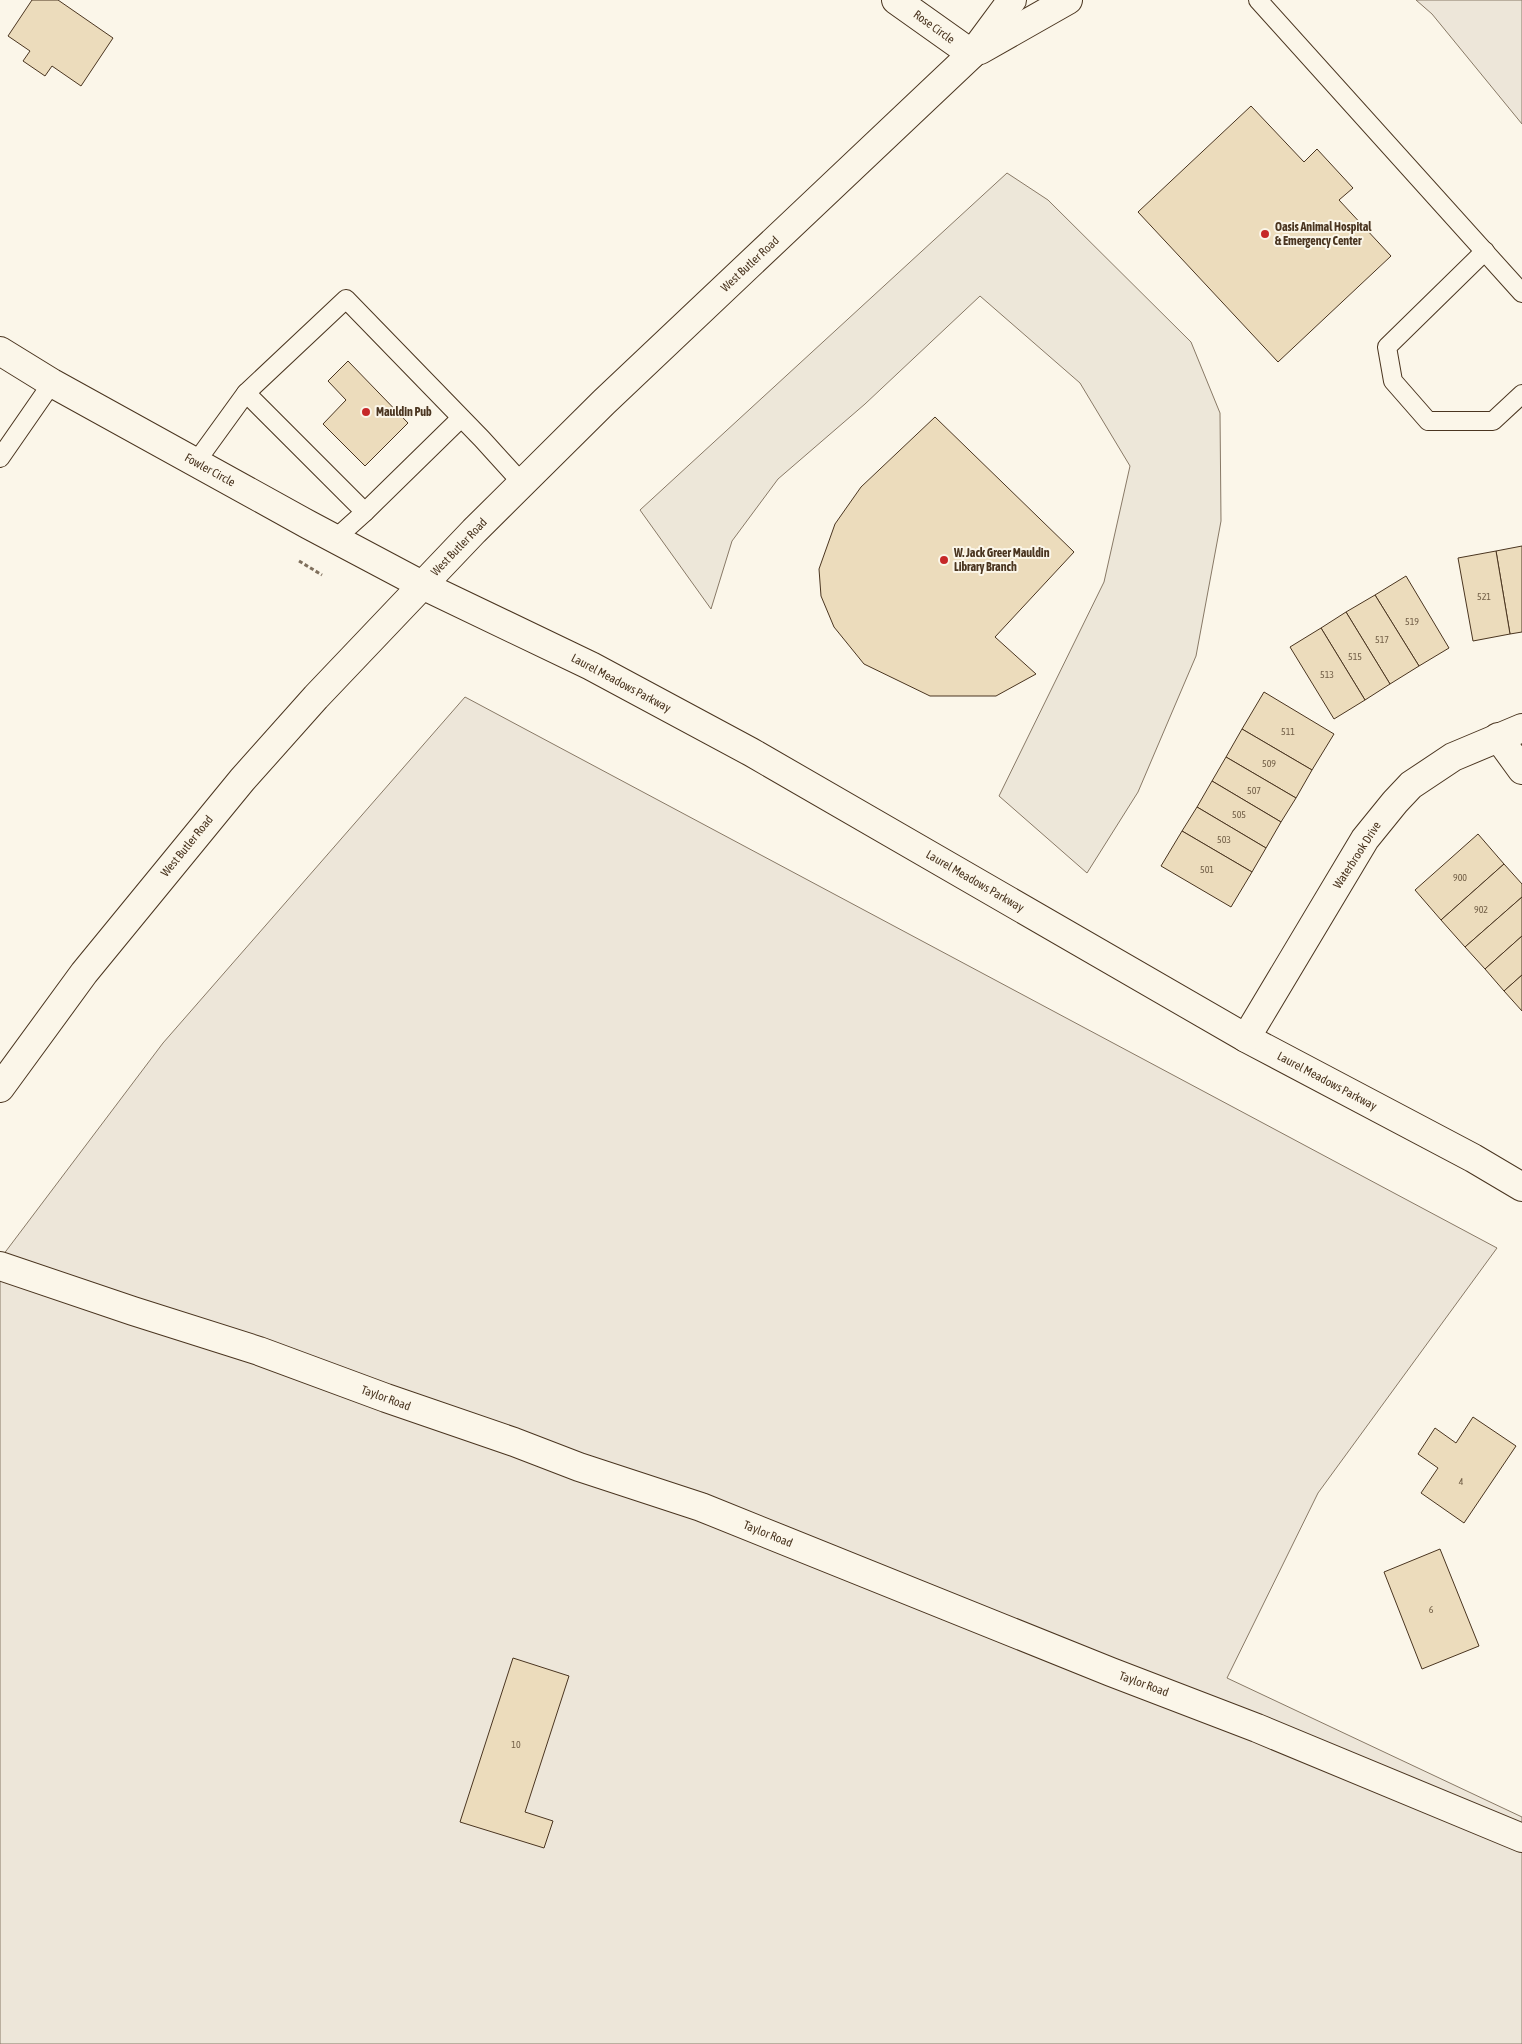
<svg xmlns="http://www.w3.org/2000/svg" width="1522" height="2044" viewBox="0 0 1522 2044" font-family="'Asap Condensed',sans-serif">
<style>
.green{fill:#ede6d9;stroke:#887966}
.parking{fill:#ede7d9;stroke:#887966}
.building{fill:#ecdcbc;stroke:#4a3520}
.lines{fill:none;stroke-linecap:round;stroke-linejoin:round}
.lane-casing{stroke:#4a3520;stroke-width:20}
.street-casing{stroke:#4a3520;stroke-width:30}
.primary-casing{stroke:#4a3520;stroke-width:30}
.path{stroke:#7f6f5c;stroke-width:3;stroke-dasharray:4 2.5;stroke-linecap:butt}
.lane{stroke:#fbf6e9;stroke-width:18}
.street{stroke:#fbf6e9;stroke-width:28}
.primary{stroke:#fbf6e9;stroke-width:28}
.poi-dot{fill:#c62828;stroke:#fbf6e9;stroke-width:2}
.labels{text-anchor:middle;stroke-width:4;stroke-linejoin:round;paint-order:stroke}
.number-label{font-size:10px;fill:#725f47}
.street-label{font-size:12px;fill:#4a3520;stroke:#fbf6e9}
.poi-label{font-size:12px;font-weight:bold;fill:#4a3520;stroke:#fbf6e9;text-anchor:start}
</style>
<rect width="100%" height="100%" fill="#fbf6e9"/>
<!-- green -->
<g class="green">
<path d="M1416 0H1522V124L1432 14Z"/>
<path d="M465 697 1497 1248 1318 1493 1227 1678 1522 1817V2044H0V1259L163 1043Z"/>
</g>
<!-- parking -->
<path class="parking" d="M1007 173 1048 200 1191 342 1220 413 1221 521 1196 656 1138 792 1087 873 999 796 1104 582 1130 466 1080 383 980 296 865 404 778 479 732 541 711 609 640 510Z"/>
<!-- building -->
<g class="building">
<path d="M32 0H58L113 38 81 86 52 66 45 76 23 61 30 51 8 36Z"/>
<path d="M1251 106 1304 162 1317 149 1353 188 1339 200 1391 256 1278 362 1138 212Z"/>
<path d="M348 361 408 423 365 466 323 424 346 400 328 381Z"/>
<path d="M935 417 1074 552 995 637 1036 674 996 696H930L864 664 834 627 821 596 819 569 835 524 861 487Z"/>
<path d="M1522 546V632L1510 634 1496 551Z"/>
<path d="M1496 551 1510 634 1473 641 1458 558Z"/>
<path d="M1406 576 1449 648 1419 666 1375 595Z"/>
<path d="M1375 595 1419 666 1390 684 1346 612Z"/>
<path d="M1346 612 1390 684 1365 700 1321 628Z"/>
<path d="M1321 628 1365 700 1334 719 1290 647Z"/>
<path d="M1264 692 1334 734 1312 770 1242 729Z"/>
<path d="M1242 729 1312 770 1296 798 1226 757Z"/>
<path d="M1226 757 1296 798 1281 822 1212 781Z"/>
<path d="M1212 781 1281 822 1266 848 1197 807Z"/>
<path d="M1197 807 1266 848 1252 872 1182 831Z"/>
<path d="M1182 831 1252 872 1231 907 1161 866Z"/>
<path d="M1478 834 1504 864 1441 920 1415 890Z"/>
<path d="M1504 864 1522 884V897L1465 947 1441 920Z"/>
<path d="M1522 897V936L1485 969 1465 947Z"/>
<path d="M1522 936V975L1504 991 1485 969Z"/>
<path d="M1522 975V1011L1504 991Z"/>
<path d="M1473 1417 1516 1446 1464 1523 1421 1493 1438 1468 1418 1454 1435 1428 1456 1443Z"/>
<path d="M1440 1549 1479 1646 1422 1669 1384 1572Z"/>
<path d="M513 1658 569 1676 525 1812 553 1821 544 1848 460 1822Z"/>
</g>
<g class="lines">
<!-- lane casing -->
<g class="lane-casing">
<g id="lane">
<path d="M1258 0 1522 293"/>
<path d="M1485 251 1387 347 1393 381 1428 421H1493L1522 394"/>
<path d="M461 418 365 512 246 393 346 299 482 439 522 483"/>
<path d="M0 458 52 383"/>
<path d="M196 462 246 393"/>
<path d="M335 539 365 512"/>
</g>
</g>
<!-- street casing -->
<g class="street-casing">
<g id="street">
<path d="M896 0 972 54"/>
<path d="M0 351 52 383 309 525 422 585 591 666 751 752 1246 1038 1473 1158 1522 1187"/>
<path d="M1498 737 1522 770"/>
<path d="M1246 1038 1365 839 1395 802 1411 785 1453 757 1522 728"/>
<path d="M0 1266 133 1311 259 1351 386 1398 514 1442 579 1467 701 1507 1111 1672 1257 1728 1522 1838"/>
</g>
</g>
<!-- primary casing -->
<g class="primary-casing">
<g id="primary">
<path d="M980 50 1068 0"/>
<path d="M0 1088 84 973 242 780 316 697 474 531 604 402 972 54 1012 0"/>
</g>
</g>
<!-- path -->
<path class="path" d="M299 561 322 575"/>
<!-- lane -->
<use href="#lane" class="lane"/>
<!-- street -->
<use href="#street" class="street"/>
<!-- primary -->
<use href="#primary" class="primary"/>
</g>
<!-- markers -->
<g class="poi-dot">
<circle cx="1265" cy="234" r="5"/>
<circle cx="366" cy="412" r="5"/>
<circle cx="944" cy="560" r="5"/>
</g>
<g class="labels">
<!-- number labels -->
<g class="number-label">
<text x="1484" y="600">521</text>
<text x="1412" y="625">519</text>
<text x="1382" y="643">517</text>
<text x="1355" y="660">515</text>
<text x="1327" y="678">513</text>
<text x="1288" y="735">511</text>
<text x="1269" y="767">509</text>
<text x="1254" y="794">507</text>
<text x="1239" y="818">505</text>
<text x="1224" y="843">503</text>
<text x="1207" y="873">501</text>
<text x="1460" y="881">900</text>
<text x="1481" y="913">902</text>
<text x="1461" y="1485">4</text>
<text x="1431" y="1613">6</text>
<text x="516" y="1748">10</text>
</g>
<!-- street labels -->
<g class="street-label">
<text transform="translate(934 27) rotate(36)" y="4">Rose Circle</text>
<text transform="translate(750 264) rotate(-43)" y="4">West Butler Road</text>
<text transform="translate(210 470) rotate(29)" y="4">Fowler Circle</text>
<text transform="translate(459 547) rotate(-46)" y="4">West Butler Road</text>
<text transform="translate(621 683) rotate(28)" y="4">Laurel Meadows Parkway</text>
<text transform="translate(187 846) rotate(-51)" y="4">West Butler Road</text>
<text transform="translate(1357 855) rotate(-57)" y="4">Waterbrook Drive</text>
<text transform="translate(975 881) rotate(30)" y="4">Laurel Meadows Parkway</text>
<text transform="translate(1327 1081) rotate(28)" y="4">Laurel Meadows Parkway</text>
<text transform="translate(386 1398) rotate(20)" y="4">Taylor Road</text>
<text transform="translate(768 1534) rotate(22)" y="4">Taylor Road</text>
<text transform="translate(1144 1684) rotate(20)" y="4">Taylor Road</text>
</g>
<!-- poi labels -->
<g class="poi-label">
<text x="1275" y="231">Oasis Animal Hospital<tspan x="1275" dy="14">&amp; Emergency Center</tspan></text>
<text x="376" y="416">Mauldin Pub</text>
<text x="954" y="557">W. Jack Greer Mauldin<tspan x="954" dy="14">Library Branch</tspan></text>
</g>
</g>
</svg>
